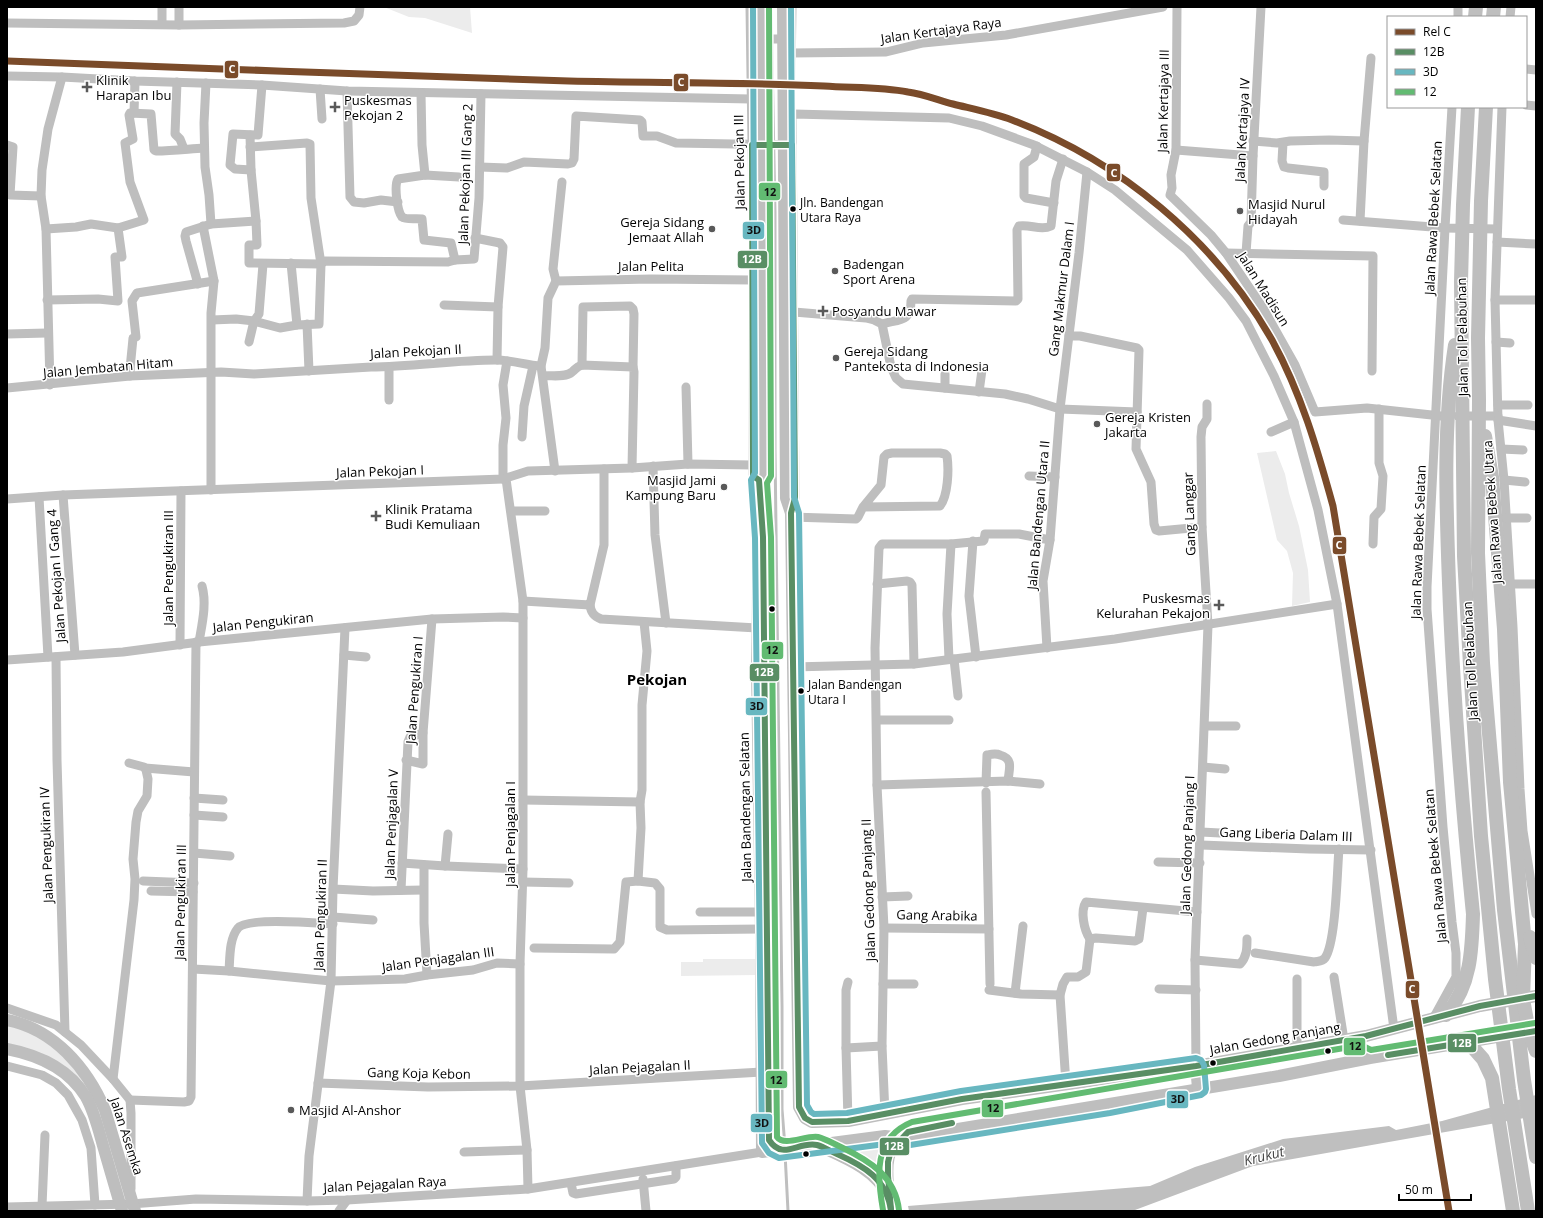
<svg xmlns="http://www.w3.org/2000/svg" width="1543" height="1218" viewBox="0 0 1543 1218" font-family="'Open Sans',sans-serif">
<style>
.green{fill:#ececec}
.water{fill:#bfbfbf}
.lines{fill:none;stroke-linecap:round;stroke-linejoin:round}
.stream{stroke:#bfbfbf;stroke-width:3}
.minor{stroke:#bebebe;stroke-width:9}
.major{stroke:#bebebe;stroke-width:12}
.highway{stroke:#bebebe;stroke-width:14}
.bus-1-casing{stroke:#fff;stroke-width:9}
.bus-2-casing{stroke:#fff;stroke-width:9}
.bus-3-casing{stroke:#fff;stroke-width:9}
.bus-1{stroke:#598e64;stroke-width:6}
.bus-2{stroke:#68b7c0;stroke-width:6}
.bus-3{stroke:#62bb72;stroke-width:6}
.rail-1-casing{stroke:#fff;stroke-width:10}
.rail-1{stroke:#7a4b2a;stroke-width:7}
.poi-dot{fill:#595959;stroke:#fff;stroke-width:1.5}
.bus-dot{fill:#000;stroke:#fff;stroke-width:1.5}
.labels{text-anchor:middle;stroke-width:3;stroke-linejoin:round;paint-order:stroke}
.bus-label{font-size:12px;fill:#000;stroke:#fff;text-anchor:start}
.street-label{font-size:13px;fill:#000;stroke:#fff}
.poi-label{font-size:13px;fill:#000;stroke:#fff;text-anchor:start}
.water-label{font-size:14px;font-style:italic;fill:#444;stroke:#fff}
.quarter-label{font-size:15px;font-weight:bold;fill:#000;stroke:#fff}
.line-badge{stroke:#fff;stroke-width:1.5}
.badge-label{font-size:11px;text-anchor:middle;font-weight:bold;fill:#fff}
.pale-badge-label{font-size:11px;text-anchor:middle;font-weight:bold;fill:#111}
</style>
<rect width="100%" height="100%" fill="#fff"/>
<!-- green -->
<g class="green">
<path d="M384 7H470L472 33 425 18 409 17Z"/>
<path d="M1276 451 1285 474 1289 493 1299 526 1308 570 1310 602 1292 606 1293 573 1287 551 1277 540 1257 453Z"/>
<path d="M703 959H756V975L681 976V962H703Z"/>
<path d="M7 1021 60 1046 98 1095 135 1211H122L95 1118 70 1078 7 1050Z"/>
<path d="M885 1143 884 1151V1182C873 1166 858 1158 841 1148Z"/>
</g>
<!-- water -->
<path class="water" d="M1536 1095V1116L1253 1166 1135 1210 909 1211 908 1206 1150 1186 1195 1167 1283 1139 1389 1126 1396 1130 1442 1121Z"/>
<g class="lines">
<!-- stream -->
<g class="stream">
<path d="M771 7 775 212V450L782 1006V1109L785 1147"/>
<path d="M785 1153 788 1211"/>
</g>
<!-- minor -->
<g class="minor">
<path d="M162 7V24"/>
<path d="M179 7V25"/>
<path d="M750 7 753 211V476L759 480"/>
<path d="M1177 7 1176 150 1171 175 1172 188 1170 195 1211 235 1226 253 1263 308 1295 365 1315 412 1367 408 1441 416"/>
<path d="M1458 17V7"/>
<path d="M1510 17 1511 7"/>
<path d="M7 23 179 25 344 23 354 21 359 15 360 7"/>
<path d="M755 39H788"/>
<path d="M791 53 886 52 923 43 1006 35 1163 7"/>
<path d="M1526 69 1536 70"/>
<path d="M7 76 62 77 135 81 262 85 347 91 751 99"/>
<path d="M791 77 792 7"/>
<path d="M177 82 175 134 180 139 184 149"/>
<path d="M206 83 204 123 205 167 209 195 211 224"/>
<path d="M320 89 322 119"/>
<path d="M347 91 350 197 354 202 364 203 381 200 398 202"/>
<path d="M421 93 422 145 425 175"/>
<path d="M1526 105 1536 106"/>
<path d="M1502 107 1495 300 1498 420 1504 480 1513 627 1520 789 1523 831 1536 914"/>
<path d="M134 113 135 81"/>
<path d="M250 135 251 170 256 221 257 245H249V263L321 264 325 261 448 262 455 260 474 259 479 198 481 94"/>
<path d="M1253 141 1277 143 1290 141 1329 140 1364 141"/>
<path d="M1283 143 1282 161 1284 167 1288 168 1324 172V186"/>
<path d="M7 145 13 147 10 195 41 196"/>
<path d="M1037 146 1034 157 1024 164V196L1026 198 1054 203"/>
<path d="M1176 150 1253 156"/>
<path d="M480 167 507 168 524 162 568 164 572 163 574 159 576 116 640 120 642 122 643 136H657L676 143 789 145"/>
<path d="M251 170 235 169 230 165 233 134 258 135 262 85"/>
<path d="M1343 220 1445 228 1497 229"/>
<path d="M1360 221 1364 141 1371 58"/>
<path d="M203 226 214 281 211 313V490"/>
<path d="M46 229 76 227 91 224 118 228 144 220 130 182 125 143 133 139 129 115 130 113 151 114 154 150 156 151C172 151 188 149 204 148"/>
<path d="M475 238 500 243 503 247 498 307 497 360"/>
<path d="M1497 242 1536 244"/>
<path d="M1226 253 1373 256 1372 371"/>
<path d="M1246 253 1248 226 1251 222 1253 156 1261 7"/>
<path d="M455 260 451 243 424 240 422 219C417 218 406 220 402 217 397 211 394 185 398 179L425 175 459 177"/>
<path d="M291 263 297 325"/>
<path d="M556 281 553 269 562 182"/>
<path d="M198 284 186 241 185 236 186 232 211 224 256 221"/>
<path d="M47 300 98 299 118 301 115 257H122L118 228"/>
<path d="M1495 300H1536"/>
<path d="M444 305 498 307"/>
<path d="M794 312 866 318 874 320 882 324 891 367 896 378 903 384 1005 394 1028 399 1060 409 1137 412"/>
<path d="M212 320 236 319 254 321 280 328 297 325 319 324 321 264 311 198 310 144 307 143 250 147"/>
<path d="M307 324 309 371"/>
<path d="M882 324C900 319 911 322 911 301L912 299 1016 301 1018 299 1017 230 1019 226C1030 224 1041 231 1051 226L1056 181 1063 159"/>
<path d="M7 334 47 333"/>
<path d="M1069 336H1080L1137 348 1139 350 1136 449 1151 482 1154 524 1156 530 1159 531 1202 527"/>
<path d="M249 342 254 321 259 314 263 264"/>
<path d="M1496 342 1510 343"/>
<path d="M582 365 583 307 630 306 633 309 634 314 633 367"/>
<path d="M130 376C130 363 132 351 133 338L136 337 132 301 137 293 214 281"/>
<path d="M543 376C551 375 565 378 572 372 576 369 576 367 582 365L633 367 634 372 632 468"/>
<path d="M50 385 46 229 41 196 42 170 48 129 62 77"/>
<path d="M686 387 688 464"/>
<path d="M7 388 130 376 221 372 254 374 371 367C412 367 454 360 496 360 511 360 526 365 541 366"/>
<path d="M945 388V374"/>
<path d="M979 392 982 370"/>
<path d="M389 400V367"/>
<path d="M1498 405H1528"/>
<path d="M1458 416H1498"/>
<path d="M1498 420 1536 426"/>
<path d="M1271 432 1294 422"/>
<path d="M522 437 524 406 533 366"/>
<path d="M1501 449 1523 450"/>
<path d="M653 466 655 535 666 623"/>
<path d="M555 471 541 366 545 348 548 298 556 281 651 279 752 280"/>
<path d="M1029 476 1055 477"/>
<path d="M503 479V445L506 418 503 385 507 361"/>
<path d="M506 479 523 601V869L520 964V1086L527 1150 528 1189"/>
<path d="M1504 480 1525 482"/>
<path d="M63 495 75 655"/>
<path d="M39 497 48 657"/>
<path d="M7 499 63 495 503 479 528 471 632 468 688 464 753 465"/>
<path d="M511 511H545"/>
<path d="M791 513 795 498 792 118 794 114 949 118 982 126 1034 145 1087 172 1115 190 1187 250 1229 298 1246 321 1274 376 1294 422 1318 510 1337 604 1394 1029"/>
<path d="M791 517 856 519 858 517 863 507 881 485 884 457 887 454 892 453H940L945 454 947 456C949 470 948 496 940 506L863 507"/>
<path d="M1506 518H1527"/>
<path d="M973 541 969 596 976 657"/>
<path d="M1373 544 1374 517 1381 509 1383 476 1379 463V409"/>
<path d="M877 584 907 581 910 582 912 585 914 664"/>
<path d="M1510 584H1536"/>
<path d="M523 601 590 605 604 545V469"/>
<path d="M590 605C591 613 594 616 601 619L757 628"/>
<path d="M199 642C202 624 207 604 202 586"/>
<path d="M180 645 181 491"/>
<path d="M1047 648 1043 581 1050 540 1060 409 1079 253 1087 172"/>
<path d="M344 655 366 657"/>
<path d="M56 657 57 760 65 1032"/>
<path d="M949 659 947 614 951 544"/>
<path d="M954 659 958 696"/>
<path d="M7 660 123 652 199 642 432 619 503 617 523 618"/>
<path d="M792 667 914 664 1115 639 1337 604"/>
<path d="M877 720H949"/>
<path d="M1205 726H1236"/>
<path d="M406 760 423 764V733L432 619"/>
<path d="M1203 767 1225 769"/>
<path d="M145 768 194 772"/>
<path d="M986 783 987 755C992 754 996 753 1000 755 1014 759 1009 769 1008 781"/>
<path d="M877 785 1008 781 1040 784"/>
<path d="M986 792 990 984"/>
<path d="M194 798 223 800"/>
<path d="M523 800 640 802 642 790V705L647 651 644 622"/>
<path d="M640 802 641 828 638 881 655 883 660 889V927L667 930 761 929"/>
<path d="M194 815 223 817"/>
<path d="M1201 832 1220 833"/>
<path d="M1201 845 1309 849 1371 850"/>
<path d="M194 853 230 856"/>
<path d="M1158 862 1200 863"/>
<path d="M402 863 445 866 448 834"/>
<path d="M424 865V923L427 975"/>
<path d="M445 866 523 869"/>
<path d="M143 881 194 883"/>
<path d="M523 882 569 883"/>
<path d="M333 889 373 891 423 890"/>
<path d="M401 890 408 742 410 737 423 733"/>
<path d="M151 891 193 892"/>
<path d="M882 897 908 896"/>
<path d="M700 912H761"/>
<path d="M333 917 373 920"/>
<path d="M884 928 989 929"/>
<path d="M1090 939C1084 930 1080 911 1086 902L1197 912"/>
<path d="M534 948 614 949 620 942 626 882 638 881"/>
<path d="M1255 953 1314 962C1318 961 1322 962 1325 958 1336 943 1337 871 1339 849"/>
<path d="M1195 960 1240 964C1247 957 1247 948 1247 939"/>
<path d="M193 969 229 971 331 981 405 979 427 975 473 970 497 963 520 964"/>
<path d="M229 971C230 958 229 939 238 928 247 917 317 923 333 924"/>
<path d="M1334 977 1344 1040"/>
<path d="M1297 979V1048"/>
<path d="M848 982 846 990V1048L882 1046"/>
<path d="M883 984H914"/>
<path d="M1159 989 1196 990"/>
<path d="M989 990 1021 994 1060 995"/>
<path d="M1015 993 1023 926"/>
<path d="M7 1008 56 1025 81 1045 113 1079 130 1100 131 1113V1189"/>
<path d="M1433 1019 1456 977V953L1452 922 1443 827 1427 609V587L1445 228 1452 107"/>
<path d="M846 1048 848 1121"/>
<path d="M7 1066 42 1075 56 1083 68 1095 82 1120 91 1148 95 1205"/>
<path d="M1196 1066 1195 960 1208 625 1202 527 1201 437 1202 427 1207 419V404"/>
<path d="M113 1079 134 900 135 879 133 859 136 822 138 811 147 796 148 779 146 770 144 767 129 763"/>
<path d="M318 1083 428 1087 520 1086 762 1072"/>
<path d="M1066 1084 1060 995 1063 984 1067 977H1078L1086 972 1090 939 1096 938 1135 941 1139 939 1143 908"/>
<path d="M130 1100 184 1102 189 1101 191 1097 196 642"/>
<path d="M885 1114 882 1046 884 928 877 785 875 648 879 548 882 544H951L983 541 984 540 985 534H1019L1050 540"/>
<path d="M464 1152 527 1150"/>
<path d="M643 1179 646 1211"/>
<path d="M571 1183 573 1193 576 1194 674 1179 676 1177V1166"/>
<path d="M307 1201 309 1156 331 981 333 889 345 628"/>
<path d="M42 1206 45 1135"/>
<path d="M7 1207 131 1204 196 1199 307 1201 347 1200 528 1189 762 1152"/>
<path d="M339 1211 347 1200"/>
</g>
<!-- major -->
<g class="major">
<path d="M761 7 763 464V476L759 480 757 669 761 929 762 1152 885 1136 903 1138 1279 1076 1370 1058 1527 1032"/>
<path d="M783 7 786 498 791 513 799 1107 805 1118 812 1122 848 1121 962 1099 1196 1066 1366 1036 1480 1006 1536 996"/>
<path d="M7 1020C54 1029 87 1068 105 1110L135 1211"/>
<path d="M7 1049C38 1055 69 1069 86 1097 95 1113 99 1132 104 1149 110 1170 116 1190 122 1211"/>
<path d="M1196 1066 1198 1088"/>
<path d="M817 1145C843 1157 876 1169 889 1197"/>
<path d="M891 1211C889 1196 883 1162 892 1149 894 1144 899 1141 903 1138"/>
</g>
<!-- highway -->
<g class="highway">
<path d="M1475 17 1476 7"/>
<path d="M1493 17 1494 7"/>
<path d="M1468 107 1463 205 1461 282 1464 556 1470 665 1481 836 1495 979 1509 1089 1528 1211"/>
<path d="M1486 107 1481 201 1478 338 1479 400 1478 553 1483 663 1504 910 1524 1080 1536 1157"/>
<path d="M1485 436 1492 477 1504 629 1510 782 1525 944 1523 999 1529 1032 1536 1051"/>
<path d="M1530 937 1536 958"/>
<path d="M1446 1015C1471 986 1472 950 1473 914 1462 804 1453 693 1449 583 1446 503 1443 423 1455 345"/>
<path d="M1468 1042 1483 1059 1492 1078 1513 1211"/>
</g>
<!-- bus-1 casing -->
<g class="bus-1-casing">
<g id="bus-1">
<path d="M1388 1055 1536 1031"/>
<path d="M891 1209 888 1176V1162L891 1150 908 1132 952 1123"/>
<path d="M891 1211C887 1179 864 1166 837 1154 830 1151 824 1147 817 1145 798 1141 783 1161 769 1140L763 537 759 480 753 476 752 145H792L795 498 791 513 799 1107 805 1118 812 1122 848 1121 962 1099 1196 1066 1366 1036 1480 1006 1536 996"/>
</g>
</g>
<!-- bus-2 casing -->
<g class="bus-2-casing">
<path id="bus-2" d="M753 7 755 473 751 480 755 538 762 1143 769 1153 779 1158 885 1144 904 1146 1110 1113 1201 1095 1205 1092 1206 1089 1204 1065 1201 1060 1196 1058 961 1091 847 1113 814 1114 811 1112 807 1105 799 513 794 497 791 7"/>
</g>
<!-- bus-3 casing -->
<g class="bus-3-casing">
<g id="bus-3">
<path d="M769 7 771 476 767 483 771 537 777 1137C784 1147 806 1135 818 1137 826 1139 834 1144 841 1147 870 1161 895 1176 899 1210"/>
<path d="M883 1210C877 1176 873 1138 912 1122L1350 1047 1363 1046 1371 1050 1535 1023"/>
</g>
</g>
<!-- bus-1 -->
<use href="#bus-1" class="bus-1"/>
<!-- bus-2 -->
<use href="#bus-2" class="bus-2"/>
<!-- bus-3 -->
<use href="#bus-3" class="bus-3"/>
<!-- rail-1 casing -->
<g class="rail-1-casing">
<path id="rail-1" d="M7 61C194 68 382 75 569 81 654 83 739 82 824 86 852 88 881 87 908 92 923 94 938 100 953 104 973 109 993 113 1012 120 1120 161 1215 240 1272 340 1301 393 1317 448 1333 506L1449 1211"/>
</g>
<!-- rail-1 -->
<use href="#rail-1" class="rail-1"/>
</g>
<!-- markers -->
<g class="poi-dot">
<path d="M85 81h4v4h4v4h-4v4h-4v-4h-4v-4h4z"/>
<path d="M333 101h4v4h4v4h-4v4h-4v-4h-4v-4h4z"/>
<circle cx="1240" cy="211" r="4"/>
<circle cx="712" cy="229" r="4"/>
<circle cx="835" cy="271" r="4"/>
<path d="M821 305h4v4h4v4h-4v4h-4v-4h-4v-4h4z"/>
<circle cx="836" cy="358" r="4"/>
<circle cx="1097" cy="424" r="4"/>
<circle cx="724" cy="487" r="4"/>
<path d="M374 510h4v4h4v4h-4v4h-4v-4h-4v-4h4z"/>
<path d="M1217 599h4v4h4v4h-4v4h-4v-4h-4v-4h4z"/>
<circle cx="291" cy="1110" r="4"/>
</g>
<g class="bus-dot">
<circle cx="793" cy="209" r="3.5"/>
<circle cx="772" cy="609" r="3.5"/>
<circle cx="801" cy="691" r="3.5"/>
<circle cx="1328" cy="1051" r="3.5"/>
<circle cx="1213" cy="1063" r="3.5"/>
<circle cx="806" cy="1154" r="3.5"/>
</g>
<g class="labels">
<!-- bus labels -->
<g class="bus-label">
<text x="800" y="207">Jln. Bandengan<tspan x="800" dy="15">Utara Raya</tspan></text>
<text x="808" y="689">Jalan Bandengan<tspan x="808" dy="15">Utara I</tspan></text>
</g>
<!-- street labels -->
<g class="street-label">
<text transform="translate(941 30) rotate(-8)" y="5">Jalan Kertajaya Raya</text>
<text transform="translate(1163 101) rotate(-89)" y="5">Jalan Kertajaya III</text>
<text transform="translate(1242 130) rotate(-87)" y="5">Jalan Kertajaya IV</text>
<text transform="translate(739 162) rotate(-91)" y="5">Jalan Pekojan III</text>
<text transform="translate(465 174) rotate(-88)" y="5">Jalan Pekojan III Gang 2</text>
<text transform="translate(1433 218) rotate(-87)" y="5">Jalan Rawa Bebek Selatan</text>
<text x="651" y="271">Jalan Pelita</text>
<text transform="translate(1061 289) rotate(-83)" y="5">Gang Makmur Dalam I</text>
<text transform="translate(1264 289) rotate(58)" y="5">Jalan Madisun</text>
<text transform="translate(1462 337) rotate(-91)" y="5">Jalan Tol Pelabuhan</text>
<text transform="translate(416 351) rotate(-3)" y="5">Jalan Pekojan II</text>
<text transform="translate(108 367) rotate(-5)" y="5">Jalan Jembatan Hitam</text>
<text transform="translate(380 471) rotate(-2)" y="5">Jalan Pekojan I</text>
<text transform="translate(1492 512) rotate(-94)" y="5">Jalan Rawa Bebek Utara</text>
<text transform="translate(1189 514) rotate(-92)" y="5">Gang Langgar</text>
<text transform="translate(1038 515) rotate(-85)" y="5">Jalan Bandengan Utara II</text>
<text transform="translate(1418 542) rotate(-88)" y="5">Jalan Rawa Bebek Selatan</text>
<text transform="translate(168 568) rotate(-90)" y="5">Jalan Pengukiran III</text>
<text transform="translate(56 576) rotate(-94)" y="5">Jalan Pekojan I Gang 4</text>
<text transform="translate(263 622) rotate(-6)" y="5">Jalan Pengukiran</text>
<text transform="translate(1470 661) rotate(-93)" y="5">Jalan Tol Pelabuhan</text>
<text transform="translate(414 690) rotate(-86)" y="5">Jalan Pengukiran I</text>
<text transform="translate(745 807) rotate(-91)" y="5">Jalan Bandengan Selatan</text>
<text transform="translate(391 824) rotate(-88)" y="5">Jalan Penjagalan V</text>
<text transform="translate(510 834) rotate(-90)" y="5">Jalan Penjagalan I</text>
<text transform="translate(1286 834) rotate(2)" y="5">Gang Liberia Dalam III</text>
<text transform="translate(46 845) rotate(-92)" y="5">Jalan Pengukiran IV</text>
<text transform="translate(1187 845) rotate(-88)" y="5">Jalan Gedong Panjang I</text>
<text transform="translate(1435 866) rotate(-95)" y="5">Jalan Rawa Bebek Selatan</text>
<text transform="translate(868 890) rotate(-92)" y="5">Jalan Gedong Panjang II</text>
<text transform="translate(180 902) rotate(-89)" y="5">Jalan Pengukiran III</text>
<text transform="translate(320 915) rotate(-88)" y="5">Jalan Pengukiran II</text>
<text transform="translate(937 915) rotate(1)" y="5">Gang Arabika</text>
<text transform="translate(438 959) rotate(-8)" y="5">Jalan Penjagalan III</text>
<text transform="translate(1275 1038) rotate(-10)" y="5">Jalan Gedong Panjang</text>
<text transform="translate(640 1067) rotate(-3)" y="5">Jalan Pejagalan II</text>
<text transform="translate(419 1073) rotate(1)" y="5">Gang Koja Kebon</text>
<text transform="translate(127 1136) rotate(72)" y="5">Jalan Asemka</text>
<text transform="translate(385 1184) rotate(-3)" y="5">Jalan Pejagalan Raya</text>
</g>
<!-- poi labels -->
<g class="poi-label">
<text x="96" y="85">Klinik<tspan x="96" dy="15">Harapan Ibu</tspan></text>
<text x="344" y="105">Puskesmas<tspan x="344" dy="15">Pekojan 2</tspan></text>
<text x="1248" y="209">Masjid Nurul<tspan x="1248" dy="15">Hidayah</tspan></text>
<text x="704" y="227" text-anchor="end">Gereja Sidang<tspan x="704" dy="15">Jemaat Allah</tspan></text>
<text x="843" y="269">Badengan<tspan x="843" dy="15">Sport Arena</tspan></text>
<text x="832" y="316">Posyandu Mawar</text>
<text x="844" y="356">Gereja Sidang<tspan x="844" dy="15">Pantekosta di Indonesia</tspan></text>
<text x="1105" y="422">Gereja Kristen<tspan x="1105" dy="15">Jakarta</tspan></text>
<text x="716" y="485" text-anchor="end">Masjid Jami<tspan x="716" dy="15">Kampung Baru</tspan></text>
<text x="385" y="514">Klinik Pratama<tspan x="385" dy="15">Budi Kemuliaan</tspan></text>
<text x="1210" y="603" text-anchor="end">Puskesmas<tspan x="1210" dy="15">Kelurahan Pekajon</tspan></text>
<text x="299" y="1115">Masjid Al-Anshor</text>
</g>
<!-- water labels -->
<g class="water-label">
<text transform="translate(1264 1156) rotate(-14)" y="5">Krukut</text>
</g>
<!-- quarter labels -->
<g class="quarter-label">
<text x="657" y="685">Pekojan</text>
</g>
</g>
<g class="line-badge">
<rect x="224" y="60" width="15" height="19" rx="4" fill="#7a4b2a"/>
<rect x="673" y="73" width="16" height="19" rx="4" fill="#7a4b2a"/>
<rect x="1106" y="163" width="15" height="19" rx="4" fill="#7a4b2a"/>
<rect x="758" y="182" width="23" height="19" rx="4" fill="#62bb72"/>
<rect x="742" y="221" width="23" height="19" rx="4" fill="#68b7c0"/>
<rect x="737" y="250" width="31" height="19" rx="4" fill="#598e64"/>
<rect x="1332" y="536" width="15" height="19" rx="4" fill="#7a4b2a"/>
<rect x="761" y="641" width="23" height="19" rx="4" fill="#62bb72"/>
<rect x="749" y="663" width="31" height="19" rx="4" fill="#598e64"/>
<rect x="745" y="697" width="23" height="19" rx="4" fill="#68b7c0"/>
<rect x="1405" y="980" width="15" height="19" rx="4" fill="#7a4b2a"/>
<rect x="1447" y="1033" width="30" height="20" rx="4" fill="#598e64"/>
<rect x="1343" y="1037" width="23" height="19" rx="4" fill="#62bb72"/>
<rect x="765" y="1070" width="23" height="19" rx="4" fill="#62bb72"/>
<rect x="1166" y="1090" width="23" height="19" rx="4" fill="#68b7c0"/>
<rect x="981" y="1099" width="23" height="19" rx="4" fill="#62bb72"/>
<rect x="750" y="1113" width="23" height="20" rx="4" fill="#68b7c0"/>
<rect x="879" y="1137" width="31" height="19" rx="4" fill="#598e64"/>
</g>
<g class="badge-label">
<text x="232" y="73">C</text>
<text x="681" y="86">C</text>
<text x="1114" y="177">C</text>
<text x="752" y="263">12B</text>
<text x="1339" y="549">C</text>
<text x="764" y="676">12B</text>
<text x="1412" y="993">C</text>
<text x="1462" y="1047">12B</text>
<text x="894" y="1150">12B</text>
</g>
<g class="pale-badge-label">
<text x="770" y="196">12</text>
<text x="754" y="234">3D</text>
<text x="772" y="654">12</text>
<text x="757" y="710">3D</text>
<text x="1355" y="1050">12</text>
<text x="776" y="1084">12</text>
<text x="1178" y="1103">3D</text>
<text x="993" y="1112">12</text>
<text x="762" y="1127">3D</text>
</g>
<!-- border -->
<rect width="1543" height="1218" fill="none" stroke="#000000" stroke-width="16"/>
<!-- legend -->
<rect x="1387" y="16" width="140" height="92" fill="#ffffff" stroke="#999999"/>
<rect x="1395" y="29" width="20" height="6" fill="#7a4b2a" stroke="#999999"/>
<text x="1423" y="36" font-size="12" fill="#000000">Rel C</text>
<rect x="1395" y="49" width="20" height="6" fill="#598e64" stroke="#999999"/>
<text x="1423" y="56" font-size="12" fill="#000000">12B</text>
<rect x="1395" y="69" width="20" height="6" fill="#68b7c0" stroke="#999999"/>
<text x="1423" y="76" font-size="12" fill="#000000">3D</text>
<rect x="1395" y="89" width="20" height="6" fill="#62bb72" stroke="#999999"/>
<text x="1423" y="96" font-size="12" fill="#000000">12</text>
<!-- scale -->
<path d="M1399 1194v6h72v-6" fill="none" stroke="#000000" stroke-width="2"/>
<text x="1405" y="1194" font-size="12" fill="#000000" stroke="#ffffff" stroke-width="3" paint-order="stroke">50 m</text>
</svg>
